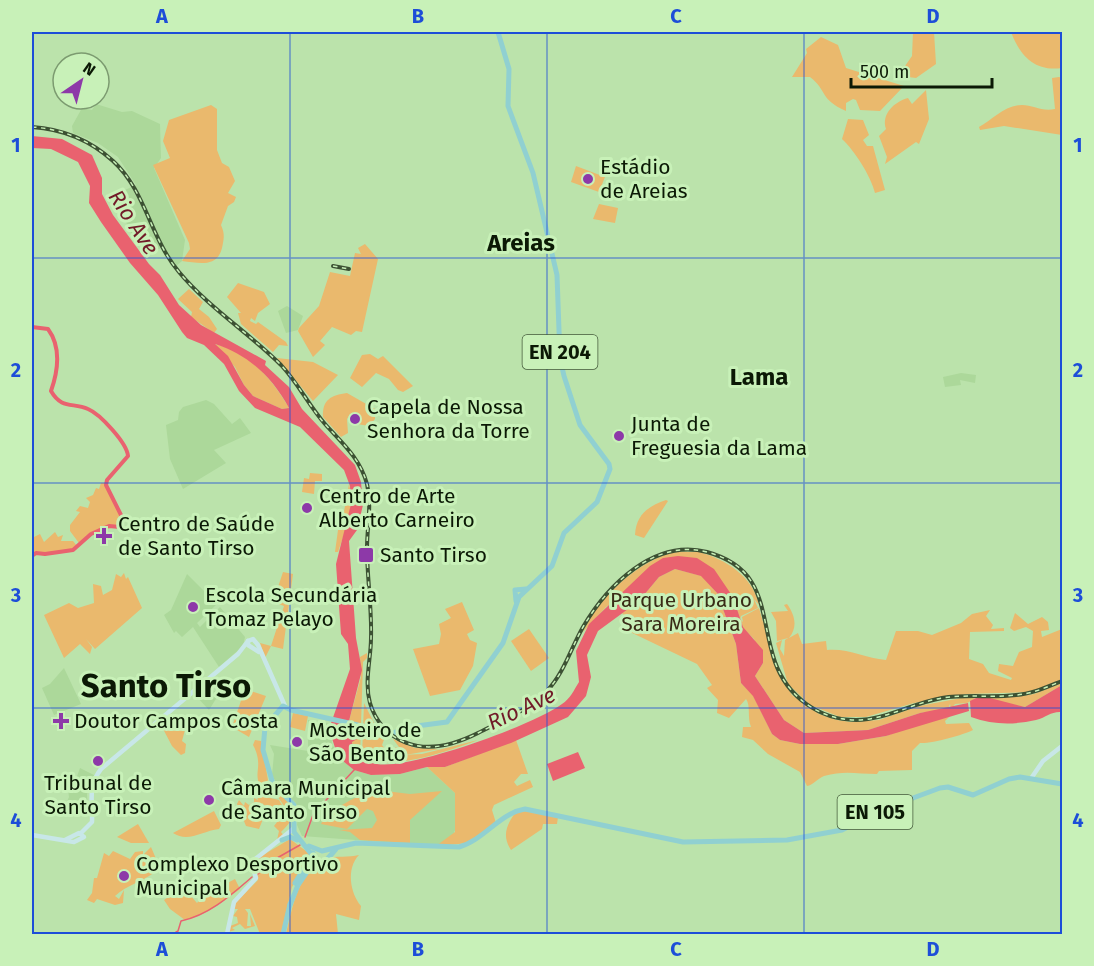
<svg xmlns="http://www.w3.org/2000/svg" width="1094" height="966" viewBox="0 0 1094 966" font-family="'Fira Sans',sans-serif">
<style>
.built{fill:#acd89a}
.green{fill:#eab96d}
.water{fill:#e9626f;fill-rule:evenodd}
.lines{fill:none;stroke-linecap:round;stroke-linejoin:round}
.stream{stroke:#e9626f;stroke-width:1.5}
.river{stroke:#e9626f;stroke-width:4}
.secondary{stroke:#c8e7e8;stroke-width:4.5}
.primary{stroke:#90d0d1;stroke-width:5}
.rail-casing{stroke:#3c5133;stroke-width:4}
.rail{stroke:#c8f1b8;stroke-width:1.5;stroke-dasharray:4.5;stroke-linecap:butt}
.grid{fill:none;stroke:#1d4ed8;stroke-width:1.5;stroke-opacity:0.55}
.poi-dot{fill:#8d39a8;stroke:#c8f1b8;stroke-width:2}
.labels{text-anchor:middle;stroke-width:6;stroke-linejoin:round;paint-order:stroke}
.shield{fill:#c8f1b8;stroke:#445a3b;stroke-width:1.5}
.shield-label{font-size:20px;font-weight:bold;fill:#0b1905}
.poi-label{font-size:21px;fill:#0b1905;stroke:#c8f1b8;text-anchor:start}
.park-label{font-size:21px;fill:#392b16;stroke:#c8f1b8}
.water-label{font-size:22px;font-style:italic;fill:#711b28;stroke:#c8f1b8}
.quarter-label{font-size:24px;font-weight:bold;fill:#0b1905;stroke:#c8f1b8}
.town-label{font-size:33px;font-weight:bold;fill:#0b1905;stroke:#c8f1b8}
.neatline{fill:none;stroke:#1d4ed8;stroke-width:2}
.grid-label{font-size:20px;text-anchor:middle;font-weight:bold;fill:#1d4ed8}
</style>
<rect width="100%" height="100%" fill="#bbe3ab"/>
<!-- built -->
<g class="built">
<path d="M96 104 122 112 132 111 160 124 161 158 154 168 185 240 182 261 176 266 163 247 149 254 129 230 116 194 136 185 118 157 98 143 73 133 72 126 82 108 92 110Z"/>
<path d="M287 306 303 316 298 330 286 333 278 311Z"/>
<path d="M961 373 976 375 975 383 960 380 961 385 945 387 943 377Z"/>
<path d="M206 400 214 404 232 424 240 418 251 433 214 450 226 463 183 489 170 459 166 425 178 420 179 412 183 407Z"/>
<path d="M187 574 217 604 197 623 200 627 220 607 245 637 243 646 219 667 193 627 182 637 176 631 174 633 164 615 171 610Z"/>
<path d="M64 668 81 704 54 715 42 688 50 684Z"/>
<path d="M205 685 219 694 209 710 194 694Z"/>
<path d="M308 720 330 724 332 743 338 757 354 770 371 775 400 774 427 767 455 793 457 825 453 835 436 846 302 836 297 825 298 813 296 803 279 788 272 775 274 754 270 745 308 751Z"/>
<path d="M80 768 94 775 87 794 88 810 73 813 65 806 69 797 67 782 69 777 76 779Z"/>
</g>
<!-- green -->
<g class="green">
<path d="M913 32H934L936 64 916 78 900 76 894 68 905 66 912 56Z"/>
<path d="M1011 32H1062V68C1035 72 1020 56 1011 32Z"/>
<path d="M821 37 838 45 846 68 904 86 880 111 860 110 856 100 853 99 846 103V111C819 99 828 91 810 77H792L807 53 806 49Z"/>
<path d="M1059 77 1062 78V135L1004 126 980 130 979 127C992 120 1005 105 1022 105 1033 105 1042 112 1055 109L1052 78Z"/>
<path d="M926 90 929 119 919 144 916 142 885 164 887 157 879 136 886 129C881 114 894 102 908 98L912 104Z"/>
<path d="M211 105 217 109V150L222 163 229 167 235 181 228 193 236 197 234 202 228 206 221 225C225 234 224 238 222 248 217 268 199 263 182 261L190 249 189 243 153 165 170 158 163 141 169 120Z"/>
<path d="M848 119 863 120 869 135 863 140 867 146H873L885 190 875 193C871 176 854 150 842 139Z"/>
<path d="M576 166 605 177 599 192 571 182Z"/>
<path d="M599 204 618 208 615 223 593 219Z"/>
<path d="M365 244 378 259 362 332 356 331 351 335 332 327 320 341 325 345 313 357 298 331 299 328 319 306 330 272 350 276 355 253 361 254 358 248Z"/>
<path d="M238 283 264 292 270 304 258 313 255 321 251 318 250 321 256 324 258 322 286 342 288 346 279 345 273 352 241 324 238 313H241L227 297Z"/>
<path d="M189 289 203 302 199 309 209 317 217 329 214 333 191 317 192 312 178 299Z"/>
<path d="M214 344C249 351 272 379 289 408L282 409 253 396 244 385 235 367Z"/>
<path d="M370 354 378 359 383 356 413 386 403 392 398 390 389 379 376 373 362 387 350 378 362 355Z"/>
<path d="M277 358 313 362 338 375 313 401Z"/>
<path d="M347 393 375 409V419L369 426 357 424 350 414 347 419 348 433 341 437 323 417C322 400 331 395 347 393Z"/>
<path d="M310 473 322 474V481H315L314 494 302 492 304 478 309 479Z"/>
<path d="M101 483H106L121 517V524L116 528 109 525 90 533 79 543 70 531V525L80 512 76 511 80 506 88 508 90 502 86 498 93 495 96 488 99 489Z"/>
<path d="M349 484C355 507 345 531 338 552H335L338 530 341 529 338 528 339 522H343L341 528Z"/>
<path d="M666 500 668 501 644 538 635 535C636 514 649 506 666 500Z"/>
<path d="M55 532 58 537 63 535 61 541H73L77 546 73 550 32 555 34 537 40 534 44 542Z"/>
<path d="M699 552C725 559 753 576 759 605L754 599 758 608 741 616 740 619 743 622 742 617 759 608 763 622 766 619 774 663 792 695 819 714 837 720 851 722 879 720 919 706 972 696 1016 697 1034 694 1062 683V685L1025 707 978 697 967 703 955 704 951 709 950 704 948 709 920 713 868 730 804 733 784 720 755 676 763 663 754 639 743 628 733 597 678 556 606 607 583 632C595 601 637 562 671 553 680 551 689 552 699 552Z"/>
<path d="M675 569 702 576 717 593 736 644 741 683 753 695 772 734 780 740 800 744H838L886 736 915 725 949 717 945 721 946 724 969 723 973 730C963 735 931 744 920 743L912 751V770L879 771 877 774C857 774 845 770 824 776 817 779 813 785 807 786L800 772 768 754 753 740 742 737 743 727H751C747 717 751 706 746 699L729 718 717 713 718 700 707 688 712 685 697 664 626 630 630 622 622 613 639 601 659 577Z"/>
<path d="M283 572 293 574 283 649 271 646 265 658 268 661 266 660 260 643 271 646 284 606 273 602Z"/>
<path d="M124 573 126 579 128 577 142 608 95 649 86 639 92 647 90 654 80 644 64 658 44 615 69 603 78 608 94 603 93 584 101 586 103 595 112 590 116 574 121 577Z"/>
<path d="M462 602 474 630 467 634 470 640 477 643 473 666 460 690 430 696 413 649 439 644 441 634 439 624 451 618 445 609Z"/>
<path d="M787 604C795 615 798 627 789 638L798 633 802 644 826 641 827 650C848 648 865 658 886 660L896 631H918L932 635 961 623 972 614 990 610 986 616 993 625 991 629 1004 628V631L970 632 969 659 983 664 989 673 1011 680 1012 678 998 671 999 664 1013 666 1019 652 1032 647 1033 631 1026 627 1014 631 1010 628 1015 613 1028 624 1042 617 1048 622 1049 630 1041 631 1042 637 1062 629V680L1030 692 967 694 914 703 866 717H840L810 705 788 684 776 643 782 640 780 649 784 656 785 640 788 638 777 641 776 621 771 612 788 611 784 605Z"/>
<path d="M529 629 549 658 531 671 511 641Z"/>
<path d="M367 653V658L363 662 360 757 422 754 478 740C455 749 354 786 352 741L357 739 349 721 361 677 360 657Z"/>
<path d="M245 689 266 696 249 737 232 727Z"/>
<path d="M364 703 374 723 366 729 367 733 380 738 385 737 382 745 385 749H392V752L396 749 393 748 399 747 393 739 415 748 439 749 405 755 362 756Z"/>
<path d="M293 713 308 716 305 731 290 727Z"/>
<path d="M165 719 170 729 182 724 186 726 182 741 186 744 185 753 181 755 172 746 161 725 153 729Z"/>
<path d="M255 740 261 741 268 780 264 785H260C253 773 264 765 253 745Z"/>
<path d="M516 740 528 774H521L514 782 517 786 530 780 533 787 494 805 492 810 496 823 469 843 436 846 455 832V793L427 767H445Z"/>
<path d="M256 787 263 790 275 789C293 805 302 812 281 832L284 836 277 840 279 831 274 826 281 817 284 819 288 815 285 812 279 817 274 812 277 810 270 811 262 803 258 813 263 807 274 814 263 819 259 829 246 826 237 804 239 800 244 806 245 802 249 805 254 802V798L258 800 255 788 266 797 279 800 282 805 278 810 284 806 278 797 264 795Z"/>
<path d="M377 790 410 794 442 791 410 820V843L360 840 350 832 339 830 372 828 377 820 373 811 367 809 347 829 321 824C328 810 361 793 377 790Z"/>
<path d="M525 810 558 817 557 824H543L542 829 511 850C502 836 506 826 515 813Z"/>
<path d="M214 811 221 825 219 829C202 831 188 843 173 833Z"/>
<path d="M138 824 149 843H131L117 837Z"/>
<path d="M290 839 310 854 292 887 281 934H260L250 909H245L248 913 247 926H251L250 914 255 926 245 929 240 924 232 928 235 930 228 932 230 926 238 923 237 917 233 916 238 909H233L236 902 258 880 254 863 258 858Z"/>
<path d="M151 847 160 868C146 881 126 885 115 896L119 899 124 890 123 903 115 905 97 899 94 903 87 900 92 893 94 878H97L104 853 109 856 113 851 130 859 135 852 143 851V855Z"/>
<path d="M359 855C346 868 350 893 361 906L359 920 336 914 338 934H286C293 906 297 873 327 859 336 855 349 858 359 855Z"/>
<path d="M235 879 240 889C222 902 207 915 185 920L170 909 164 900 183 887 197 903 214 883 218 888Z"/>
</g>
<!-- water -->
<g class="water">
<path d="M32 136 62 139 92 155 102 178V194L113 215 149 264 160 275 179 305 201 325 266 361 265 365 289 387 302 409 355 465 361 482 363 505 357 530 349 541 356 638 362 670 349 721 350 726 359 733 357 739 352 742C353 756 364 762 377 764 410 770 534 725 562 704 570 699 574 690 579 682L576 651 589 624 650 566 663 558 678 556 697 558 714 569 733 597 743 627 763 650V663L755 676 784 720 804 733 868 730 920 713 968 703 969 711 886 736 838 744H800L780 740 772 734 753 696 741 683 736 644 717 593 701 576 675 569 659 577 639 601 598 631 587 655 591 677 586 696 568 717 511 743 445 767H427L400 774 371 775 354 770 338 757 329 729 350 669 348 644 341 634 336 564 351 504 350 486 344 470 300 427 255 408 239 391 224 364 204 345 187 338 182 332 158 295 130 263 101 222 89 203 90 186 78 162 51 149 32 148ZM215 344C249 355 272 377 289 408L282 409 253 396 244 385 228 356Z"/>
<path d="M1062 685V712C1051 711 1047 717 1036 720 1013 725 994 725 971 717L970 701 978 697 990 698 1025 707Z"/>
<path d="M578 752 585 768 553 781 547 764Z"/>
</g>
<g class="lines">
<!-- stream -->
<g class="stream">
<path d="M315 812 355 769"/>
<path d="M305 837 313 815"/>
<path d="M258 874 270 862 300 845"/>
<path d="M173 934 178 931 181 921C209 915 230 896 252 877"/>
</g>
<!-- river -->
<path class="river" d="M32 327 48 329C62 348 58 371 51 391 62 410 73 402 88 409 100 414 127 443 128 456L107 480 106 485 122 517 120 527 109 526 91 534 73 550 45 554 36 553 32 556"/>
<!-- secondary -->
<g class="secondary">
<path d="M248 641 253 639 258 645 285 706"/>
<path d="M248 641V645L259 652"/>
<path d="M1032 777 1043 761 1062 746"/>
<path d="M81 833 92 822C93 802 87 787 101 769L238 654 248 641"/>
<path d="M32 835 74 842 84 837 79 833 65 840"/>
<path d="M227 934 234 902 256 878 253 868 254 860 293 829"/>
</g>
<!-- primary -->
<g class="primary">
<path d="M516 601 515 590 526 589"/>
<path d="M282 840 290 837 297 840"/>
<path d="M309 846 322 851 356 843 459 847C484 840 500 813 525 809L683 842 787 840 842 830 878 811 940 788 948 787 973 795 1009 779 1020 777 1062 784"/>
<path d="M312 855 294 832V805L273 784 263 750 265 727 283 706 291 710 393 733 409 727 447 722 503 643 519 597 552 566 564 533 597 502 610 469 609 464 580 425 564 376 560 358 557 275 533 173 508 106 509 69 498 32"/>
<path d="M295 883 313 853"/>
<path d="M290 905 298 885 307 872 314 866 323 864 336 849"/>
<path d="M283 934 290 904"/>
</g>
<!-- rail casing -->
<g class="rail-casing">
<g id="rail">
<path d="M32 127C62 129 90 140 113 161 146 191 150 238 179 272 208 307 249 333 281 365 298 383 309 406 325 424 342 443 360 458 367 484 372 505 367 527 367 548 367 578 372 608 371 638 371 659 364 682 370 703 375 721 389 737 407 743 431 752 456 744 478 733 501 721 529 710 547 691 564 673 571 648 583 627 607 586 654 538 707 552 769 569 759 615 775 662 787 696 819 720 856 720 885 720 913 703 942 698 967 694 991 698 1016 695 1032 694 1047 687 1062 681"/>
<path d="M333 266 349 269"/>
</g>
</g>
<!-- rail -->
<use href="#rail" class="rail"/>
</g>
<!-- grid -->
<path class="grid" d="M290 32V934M547 32V934M804 32V934M32 258H1062M32 483H1062M32 708H1062"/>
<!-- markers -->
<g class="poi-dot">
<circle cx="588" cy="179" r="6"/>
<circle cx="355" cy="419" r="6"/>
<circle cx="619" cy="436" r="6"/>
<circle cx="307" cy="508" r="6"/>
<path d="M101 527h6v6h6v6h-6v6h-6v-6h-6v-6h6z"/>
<rect x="358" y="547" width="16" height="16" rx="3"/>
<circle cx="193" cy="607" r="6"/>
<path d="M58 712h6v6h6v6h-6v6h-6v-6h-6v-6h6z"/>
<circle cx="297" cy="742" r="6"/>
<circle cx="98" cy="761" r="6"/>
<circle cx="209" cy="800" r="6"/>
<circle cx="124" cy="876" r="6"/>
</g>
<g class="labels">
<!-- shield labels -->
<g class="shield">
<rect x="522.5" y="335" width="75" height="34" rx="4.5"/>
<rect x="837.5" y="795" width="75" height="34" rx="4.5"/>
</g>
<g class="shield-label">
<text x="560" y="359">EN 204</text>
<text x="875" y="819">EN 105</text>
</g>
<!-- poi labels -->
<g class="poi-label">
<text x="600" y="174">Estádio<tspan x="600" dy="24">de Areias</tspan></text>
<text x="367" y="414">Capela de Nossa<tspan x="367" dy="24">Senhora da Torre</tspan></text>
<text x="631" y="431">Junta de<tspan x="631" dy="24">Freguesia da Lama</tspan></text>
<text x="319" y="503">Centro de Arte<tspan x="319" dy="24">Alberto Carneiro</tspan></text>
<text x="118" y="531">Centro de Saúde<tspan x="118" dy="24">de Santo Tirso</tspan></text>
<text x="380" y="562">Santo Tirso</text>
<text x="205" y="602">Escola Secundária<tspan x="205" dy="24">Tomaz Pelayo</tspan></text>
<text x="74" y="728">Doutor Campos Costa</text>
<text x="309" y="737">Mosteiro de<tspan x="309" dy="24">São Bento</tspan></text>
<text x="98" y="790" text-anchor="middle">Tribunal de<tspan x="98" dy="24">Santo Tirso</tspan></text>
<text x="221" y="795">Câmara Municipal<tspan x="221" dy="24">de Santo Tirso</tspan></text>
<text x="136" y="871">Complexo Desportivo<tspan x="136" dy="24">Municipal</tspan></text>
</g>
<!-- park labels -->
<g class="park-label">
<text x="681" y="607">Parque Urbano<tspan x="681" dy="24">Sara Moreira</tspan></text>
</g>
<!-- water labels -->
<g class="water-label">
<text transform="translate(134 222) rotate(57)" y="8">Rio Ave</text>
<text transform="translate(521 708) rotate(-25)" y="8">Rio Ave</text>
</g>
<!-- quarter labels -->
<g class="quarter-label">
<text x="521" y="251">Areias</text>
<text x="759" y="385">Lama</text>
</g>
<!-- town labels -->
<g class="town-label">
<text x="166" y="697">Santo Tirso</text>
</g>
</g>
<!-- border -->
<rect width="1094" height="966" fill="none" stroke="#c8f1b8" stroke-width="66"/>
<!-- north arrow -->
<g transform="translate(81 81) rotate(35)"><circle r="28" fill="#c8f1b8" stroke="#7c9b70" stroke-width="1.5"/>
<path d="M0-4.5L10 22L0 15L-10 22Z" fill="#8d39a8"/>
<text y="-9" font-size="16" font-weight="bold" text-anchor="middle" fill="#0b1905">N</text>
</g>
<!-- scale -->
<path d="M851 78v9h141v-9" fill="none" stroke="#0b1905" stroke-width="3"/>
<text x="860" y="78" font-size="18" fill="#0b1905" stroke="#c8f1b8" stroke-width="4.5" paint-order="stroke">500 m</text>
<rect x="33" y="33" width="1028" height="900" class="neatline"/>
<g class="grid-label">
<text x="162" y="23">A</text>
<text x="418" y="23">B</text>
<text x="676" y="23">C</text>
<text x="933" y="23">D</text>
<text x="16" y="152">1</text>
<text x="1078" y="152">1</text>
<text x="16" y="377">2</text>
<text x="1078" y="377">2</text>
<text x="16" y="602">3</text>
<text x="1078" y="602">3</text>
<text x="16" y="827">4</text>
<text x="1078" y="827">4</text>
<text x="162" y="956">A</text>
<text x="418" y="956">B</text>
<text x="676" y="956">C</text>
<text x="933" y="956">D</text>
</g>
</svg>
